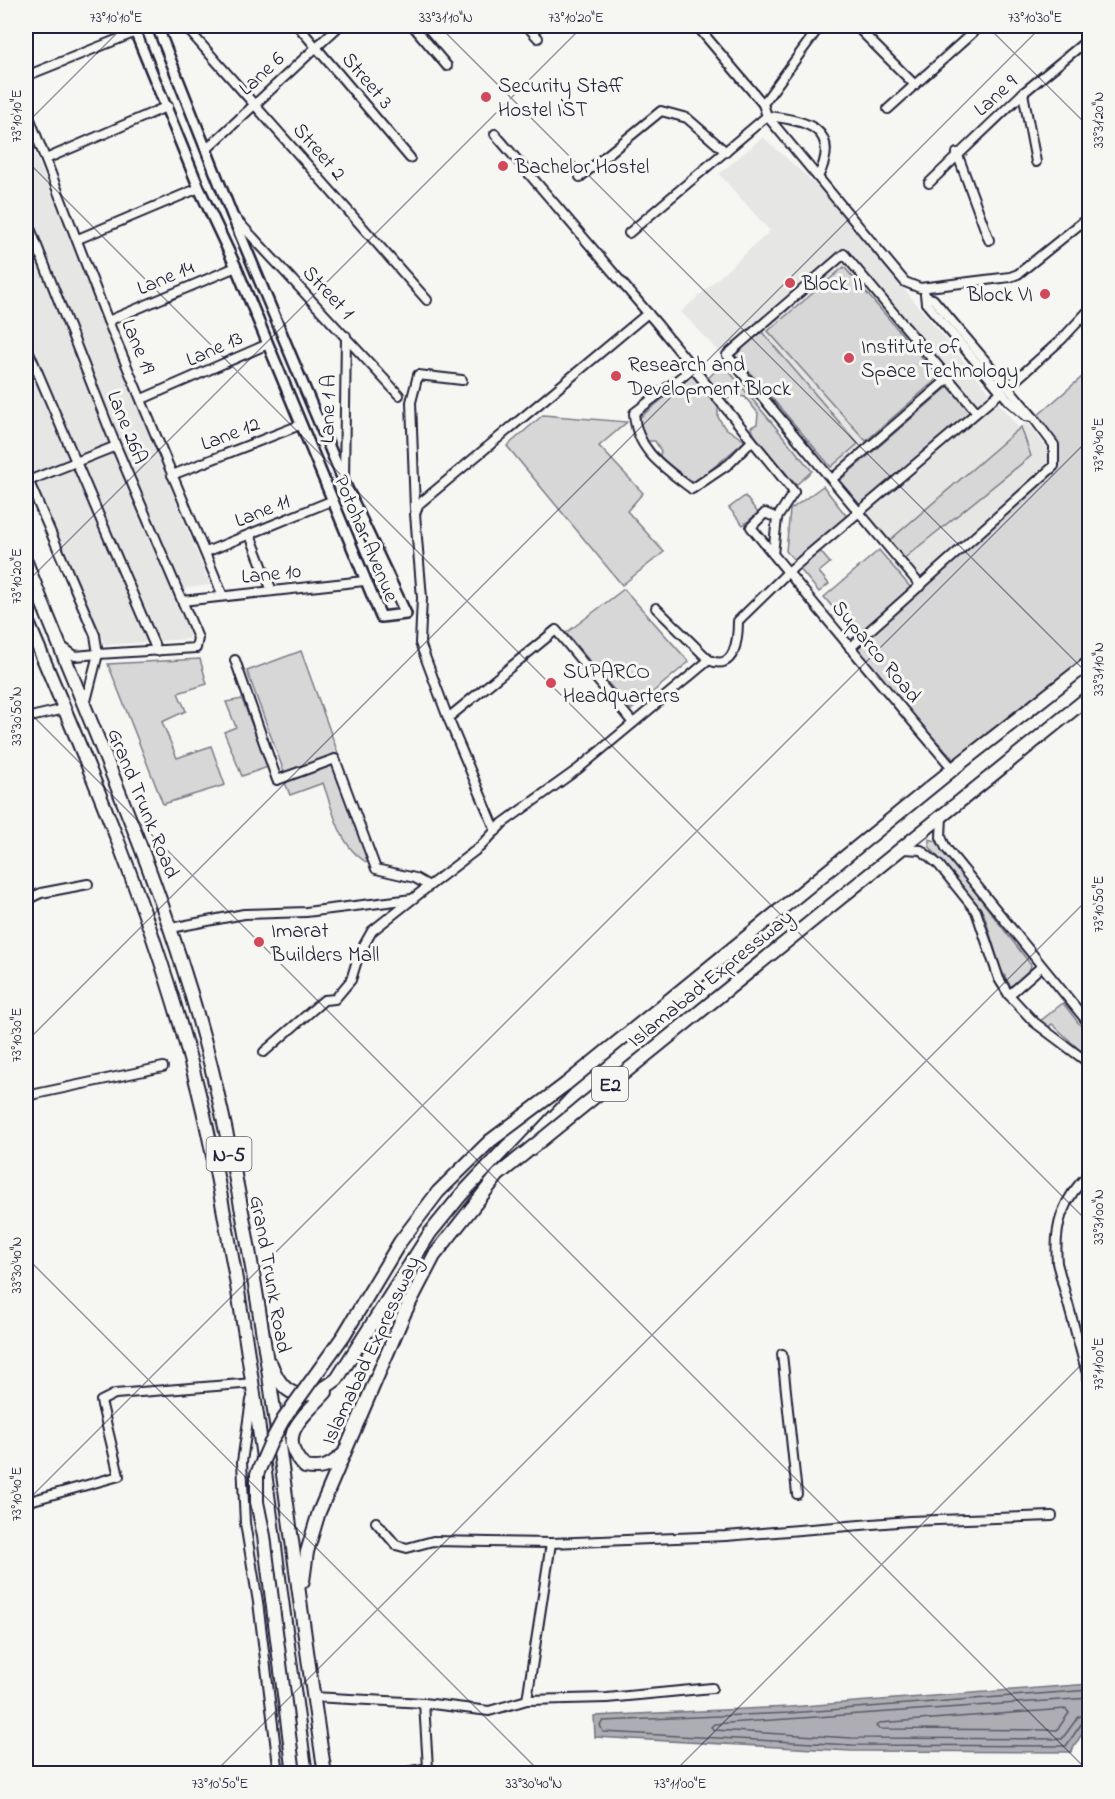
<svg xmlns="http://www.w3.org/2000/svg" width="1115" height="1799" viewBox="0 0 1115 1799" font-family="'Indie Flower',sans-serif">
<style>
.built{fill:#e6e6e4}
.green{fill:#d7d7d7;stroke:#7c7c89;stroke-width:1.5}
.water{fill:#adadb3;stroke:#757583;stroke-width:1.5}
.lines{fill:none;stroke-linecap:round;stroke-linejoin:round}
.shore{stroke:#5a5a6b;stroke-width:1.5}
.minor-casing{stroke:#22223b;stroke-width:12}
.tertiary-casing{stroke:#22223b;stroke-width:14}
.trunk-casing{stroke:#22223b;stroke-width:16}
.minor{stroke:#f6f6f2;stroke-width:8}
.tertiary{stroke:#f6f6f2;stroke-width:9}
.trunk{stroke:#f6f6f2;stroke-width:12}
.trunk-bridge-casing{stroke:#22223b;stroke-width:16;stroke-linecap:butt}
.trunk-bridge{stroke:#f6f6f2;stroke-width:12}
.ticks{fill:none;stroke:#22223b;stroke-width:1.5;stroke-opacity:0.45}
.poi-dot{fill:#d1495b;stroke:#f6f6f2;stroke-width:2}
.labels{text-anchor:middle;stroke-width:6;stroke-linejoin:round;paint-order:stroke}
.shield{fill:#f6f6f2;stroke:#626272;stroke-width:1.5}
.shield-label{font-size:20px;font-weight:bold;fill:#22223b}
.street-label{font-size:21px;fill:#22223b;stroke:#f6f6f2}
.poi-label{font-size:21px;fill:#22223b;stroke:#f6f6f2;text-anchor:start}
.neatline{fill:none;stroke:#22223b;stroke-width:2}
.ticks-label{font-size:15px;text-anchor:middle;fill:#22223b}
</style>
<rect width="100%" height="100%" fill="#f6f6f2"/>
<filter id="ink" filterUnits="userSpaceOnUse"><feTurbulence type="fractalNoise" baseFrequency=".0167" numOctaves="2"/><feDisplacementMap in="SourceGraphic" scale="12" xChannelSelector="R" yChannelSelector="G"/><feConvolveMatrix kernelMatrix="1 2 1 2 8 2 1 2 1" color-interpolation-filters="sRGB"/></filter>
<g filter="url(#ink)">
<!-- built -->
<g class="built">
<path d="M763 137 825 193 1019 428 1027 422 1050 452 1051 460 1046 468 1029 486 918 578 727 355 726 360 681 312 770 231 719 174Z"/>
<path d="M30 141 210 585 186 588 189 639 105 645 26 458V144Z"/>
</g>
<!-- green -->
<g class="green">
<path d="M844 267 939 377 866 441 768 331Z"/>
<path d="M761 331 858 444 831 467 734 354Z"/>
<path d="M723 364 812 471 796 485 756 438 751 427 757 424 758 413 745 397 734 395 724 401 707 379Z"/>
<path d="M1089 371V656L959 765 850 648 1058 464 1057 441 1037 416Z"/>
<path d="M692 375 718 407V417L724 427 745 441 695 483 659 459 661 451 655 441H645L638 419Z"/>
<path d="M949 386 971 413 861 506 839 481Z"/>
<path d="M543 415 627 422 599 446 643 493 627 511 664 552 622 585 507 446Z"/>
<path d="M1021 427 1031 456 902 560 890 540Z"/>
<path d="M823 486 848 518 795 561 786 551 790 510Z"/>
<path d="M745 496 758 513 743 525 729 508Z"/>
<path d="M879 550 911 588 856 635 824 597Z"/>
<path d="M820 551 830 563 819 572 829 584 819 592 799 568Z"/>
<path d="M624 589 689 662 631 710 566 633Z"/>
<path d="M301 651 338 753 284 772 247 671Z"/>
<path d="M200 659 207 684 178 693 186 711 162 722 177 758 211 746 225 785 163 804 108 664Z"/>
<path d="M242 699 268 767 242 776 224 732 236 727 226 702Z"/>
<path d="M333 763 372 865C340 851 334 813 323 783L290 795 284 780Z"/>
<path d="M929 839 936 841 1031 965 1030 969 1011 987 1001 970 984 914 929 846Z"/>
<path d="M1063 1003 1080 1025 1089 1031V1058C1075 1047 1066 1036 1052 1024L1046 1029 1039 1022Z"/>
</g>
<!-- water -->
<path class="water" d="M1089 1684V1722L1071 1752 851 1751 595 1737 594 1716 790 1707Z"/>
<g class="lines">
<!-- shore -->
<g class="shore">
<path d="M1090 1690 790 1713 603 1721 600 1725 603 1732 852 1745 1066 1746 1082 1723 1090 1720"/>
<path d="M1090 1698 714 1724 711 1727 714 1730 852 1738 1062 1739 1078 1717 1090 1713"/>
<path d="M1066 1709 1069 1713 1057 1730 879 1729 876 1726 879 1723Z"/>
</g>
<!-- minor casing -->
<g class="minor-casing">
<g id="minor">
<path d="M185 26 427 300"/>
<path d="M298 26 410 158"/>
<path d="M413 26 447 66"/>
<path d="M527 26 538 38"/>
<path d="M697 26 763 104"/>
<path d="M820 26 763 104 767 116 905 282 920 288 1010 277 1018 274 1090 216"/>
<path d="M861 31 915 85"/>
<path d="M26 76 136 32"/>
<path d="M1023 93 1036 162"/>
<path d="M26 109 108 321 223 596"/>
<path d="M888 109 980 26"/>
<path d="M495 134 658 325 794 492 777 518"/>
<path d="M208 148 339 26"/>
<path d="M957 153 989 240"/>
<path d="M46 159 168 106"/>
<path d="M580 177 661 111 687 118 726 152"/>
<path d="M929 183 1023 93 1090 38"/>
<path d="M26 218 116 446 198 638 196 648 98 654 95 635 26 475"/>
<path d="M235 218 399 395"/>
<path d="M629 233 767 116C807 120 842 129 818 177"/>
<path d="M78 239 199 188"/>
<path d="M925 294 926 303 1010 402 1026 416 1033 417"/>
<path d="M108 321 236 267"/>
<path d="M26 345 157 651"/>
<path d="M693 368 634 413C636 451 665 468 692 489L729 464 752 441"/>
<path d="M1008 387 1062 339 1090 309"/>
<path d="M142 399 268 344"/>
<path d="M172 475 300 425"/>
<path d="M832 479 949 378"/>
<path d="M28 481 116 446"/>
<path d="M344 481 346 336"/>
<path d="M415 509 411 402 418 375 462 380"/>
<path d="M250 535 272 591"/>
<path d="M206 552 331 501"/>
<path d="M773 554 777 518 765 513 751 527C817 608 885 689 953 769"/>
<path d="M921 586 727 355 844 254 976 411"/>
<path d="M182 601 364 581"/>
<path d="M656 608 709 660C735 672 738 639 738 621L788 572 1001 392"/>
<path d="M61 646 75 656 98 654 85 705"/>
<path d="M850 648 1054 466V445L1033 417 933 299 926 297"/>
<path d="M235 660 277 780 335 759 376 869 415 878 429 886 480 847 503 823 578 769 709 660"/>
<path d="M26 718 65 709"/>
<path d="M448 718 420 643 422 598 415 514 419 504 648 313"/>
<path d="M942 816 941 837 946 848 1090 1025"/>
<path d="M496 831 448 718 556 630 633 723"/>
<path d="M903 849 921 850 939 865 976 911 999 979 1009 995 1034 1022 1090 1064"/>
<path d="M26 900 41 893 88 884"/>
<path d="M171 928 244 914 306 912 412 899"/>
<path d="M1009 995 1041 967"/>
<path d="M264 1052 324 1000 335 999 351 980 359 954 372 931 429 886"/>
<path d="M26 1096 163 1067"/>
<path d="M1090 1173C1062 1199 1054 1226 1057 1263L1090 1385"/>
<path d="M782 1354 797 1494"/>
<path d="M251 1400 242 1462 245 1523 258 1602 279 1774"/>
<path d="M26 1502 119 1476 101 1401 115 1394 254 1383 253 1385"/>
<path d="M376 1522 396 1545 407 1548 433 1541 551 1543 726 1536 909 1521 1052 1516"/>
<path d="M313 1697 424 1703 489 1711 527 1700 607 1698 712 1688"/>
<path d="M527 1700 551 1543"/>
<path d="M396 1774 428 1768 424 1703"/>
</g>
</g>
<!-- tertiary casing -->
<g class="tertiary-casing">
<path id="tertiary" d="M133 26 199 188 236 267 381 617 406 614 344 482 232 215 157 26"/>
</g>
<!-- trunk casing -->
<g class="trunk-casing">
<g id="trunk">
<path d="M26 562C92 730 169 894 212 1070 268 1302 288 1539 325 1774"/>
<path d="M26 618C90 768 153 916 194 1074 211 1138 222 1203 234 1268 263 1436 281 1605 306 1774"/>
<path d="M271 1364C285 1402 308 1402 337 1379L430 1233 461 1195 566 1084 953 769 1090 662"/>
<path d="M326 1392C306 1415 273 1435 305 1467 321 1470 329 1467 341 1456"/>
<path d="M303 1581 307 1552 319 1512 405 1312 434 1256 498 1175 1090 696"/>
</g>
</g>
<!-- minor -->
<use href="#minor" class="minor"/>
<!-- tertiary -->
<use href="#tertiary" class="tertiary"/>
<!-- trunk -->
<use href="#trunk" class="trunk"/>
<!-- trunk-bridge casing -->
<g class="trunk-bridge-casing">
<path id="trunk-bridge" d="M294 1774 264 1536 257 1502V1474L270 1444 283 1420 344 1335 400 1242 438 1192 490 1141 566 1084"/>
</g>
<!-- trunk-bridge -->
<use href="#trunk-bridge" class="trunk-bridge"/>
</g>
</g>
<!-- ticks -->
<path class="ticks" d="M439 26 1090 676M987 26 1090 128M26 124 124 26M26 160 1090 1224M26 583 583 26M26 709 1090 1773M26 1042 1042 26M26 1257 542 1774M26 1502 1090 438M213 1774 1090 897M672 1774 1090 1356"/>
<!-- markers -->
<g class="poi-dot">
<circle cx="486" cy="97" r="6"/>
<circle cx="503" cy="166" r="6"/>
<circle cx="790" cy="283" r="6"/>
<circle cx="1045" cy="294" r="6"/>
<circle cx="849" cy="358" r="6"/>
<circle cx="616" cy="376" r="6"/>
<circle cx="551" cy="683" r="6"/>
<circle cx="259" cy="942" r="6"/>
</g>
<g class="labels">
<!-- shield labels -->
<g class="shield">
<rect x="592" y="1067" width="36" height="34" rx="4.5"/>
<rect x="206.5" y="1137" width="45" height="34" rx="4.5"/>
</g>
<g class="shield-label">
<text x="610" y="1091">E2</text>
<text x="229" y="1161">N-5</text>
</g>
<!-- street labels -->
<g class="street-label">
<text transform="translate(261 73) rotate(-43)" y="7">Lane 6</text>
<text transform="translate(368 80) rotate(50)" y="7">Street 3</text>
<text transform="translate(995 95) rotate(-42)" y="7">Lane 9</text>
<text transform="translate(320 151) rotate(49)" y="7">Street 2</text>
<text transform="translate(165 277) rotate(-23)" y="7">Lane 14</text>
<text transform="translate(329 292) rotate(47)" y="7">Street 1</text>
<text transform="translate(139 346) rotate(67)" y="7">Lane 19</text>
<text transform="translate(214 348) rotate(-24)" y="7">Lane 13</text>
<text transform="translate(327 409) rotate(-89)" y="7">Lane 1 A</text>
<text transform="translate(128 427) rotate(68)" y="7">Lane 26A</text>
<text transform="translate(230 433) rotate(-21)" y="7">Lane 12</text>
<text transform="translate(262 510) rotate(-22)" y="7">Lane 11</text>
<text transform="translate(367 538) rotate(67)" y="7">Potohar Avenue</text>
<text transform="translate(271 573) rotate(-6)" y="7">Lane 10</text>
<text transform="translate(877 651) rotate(50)" y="7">Suparco Road</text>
<text transform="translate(144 803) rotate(68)" y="7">Grand Trunk Road</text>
<text transform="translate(710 978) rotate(-39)" y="7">Islamabad Expressway</text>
<text transform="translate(271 1274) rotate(80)" y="7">Grand Trunk Road</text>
<text transform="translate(370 1350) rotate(-65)" y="7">Islamabad Expressway</text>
</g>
<!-- poi labels -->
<g class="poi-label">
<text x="498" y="92">Security Staff<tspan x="498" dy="24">Hostel IST</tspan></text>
<text x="515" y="173">Bachelor Hostel</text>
<text x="802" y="290">Block II</text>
<text x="1033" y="301" text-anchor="end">Block VI</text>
<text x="861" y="353">Institute of<tspan x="861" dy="24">Space Technology</tspan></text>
<text x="628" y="371">Research and<tspan x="628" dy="24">Development Block</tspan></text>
<text x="563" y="678">SUPARCO<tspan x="563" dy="24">Headquarters</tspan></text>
<text x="271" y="937">Imarat<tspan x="271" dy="24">Builders Mall</tspan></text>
</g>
</g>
<!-- margin -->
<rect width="1115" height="1799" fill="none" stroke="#f6f6f2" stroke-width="66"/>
<rect x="33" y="33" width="1049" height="1733" class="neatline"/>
<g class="ticks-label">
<text x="116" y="22">73°10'10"E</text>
<text x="446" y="22">33°31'10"N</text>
<text x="576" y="22">73°10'20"E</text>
<text x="1035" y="22">73°10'30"E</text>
<text transform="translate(16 116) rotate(-90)" y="5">73°10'10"E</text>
<text transform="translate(1098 120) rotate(-90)" y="5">33°31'20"N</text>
<text transform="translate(1098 445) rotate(-90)" y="5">73°10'40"E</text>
<text transform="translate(16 576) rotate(-90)" y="5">73°10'20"E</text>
<text transform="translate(1098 669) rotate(-90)" y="5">33°31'10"N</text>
<text transform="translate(16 716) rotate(-90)" y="5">33°30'50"N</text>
<text transform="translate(1098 904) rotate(-90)" y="5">73°10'50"E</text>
<text transform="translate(16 1035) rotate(-90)" y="5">73°10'30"E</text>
<text transform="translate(1098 1217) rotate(-90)" y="5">33°31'00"N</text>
<text transform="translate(16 1265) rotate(-90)" y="5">33°30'40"N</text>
<text transform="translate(1098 1364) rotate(-90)" y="5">73°11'00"E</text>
<text transform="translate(16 1494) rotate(-90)" y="5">73°10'40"E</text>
<text x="220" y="1788">73°10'50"E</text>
<text x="534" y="1788">33°30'40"N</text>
<text x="680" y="1788">73°11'00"E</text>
</g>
</svg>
